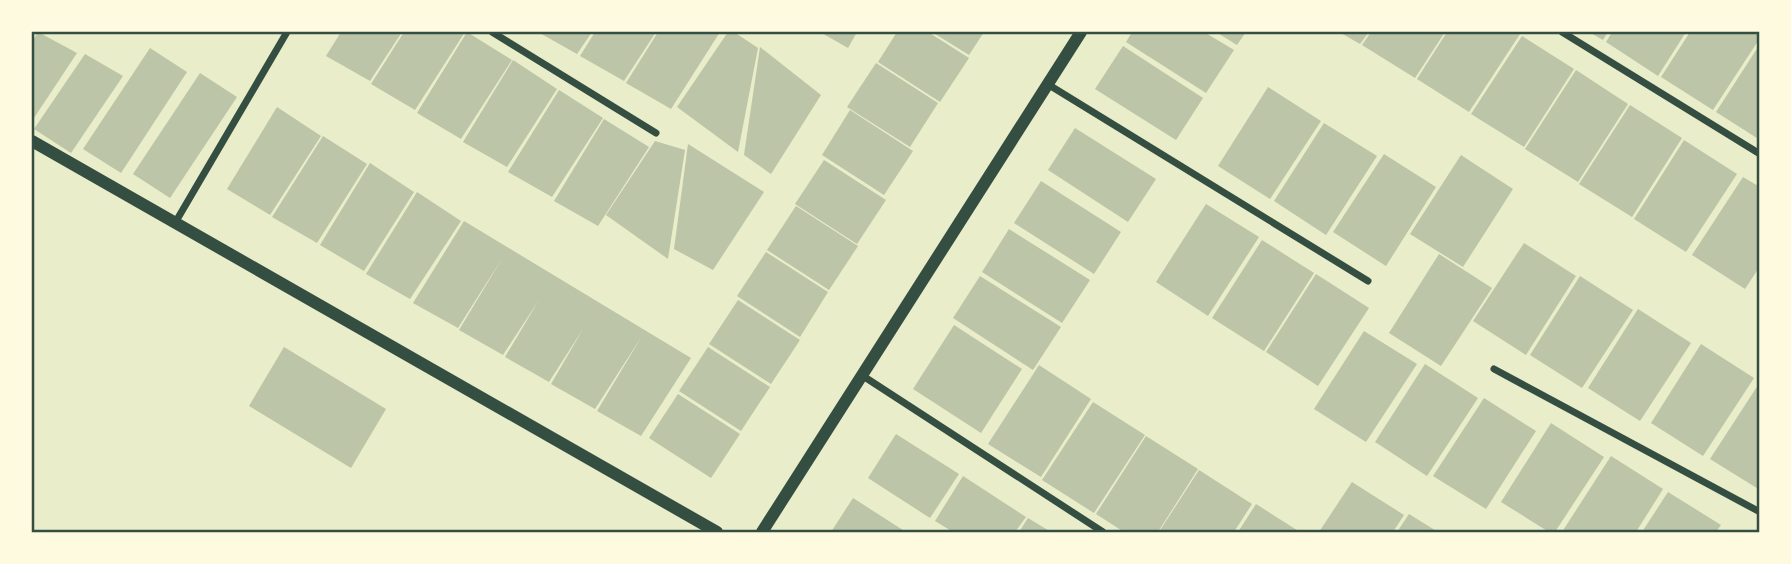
<svg xmlns="http://www.w3.org/2000/svg" width="1791" height="564" viewBox="0 0 1791 564" font-family="'Sofia Sans Condensed',sans-serif">
<style>
.building{fill:#bcc5a7}
.lines{fill:none;stroke-linecap:round;stroke-linejoin:round}
.minor{stroke:#344e41;stroke-width:7}
.tertiary{stroke:#344e41;stroke-width:12}
.neatline{fill:none;stroke:#344e41;stroke-width:2.5}
</style>
<rect width="100%" height="100%" fill="#e9edc9"/>
<!-- building -->
<g class="building">
<path d="M38 32 77 53 32 121V42Z"/>
<path d="M341 32H402L370 81 326 56Z"/>
<path d="M404 32H465L415 110 371 84Z"/>
<path d="M467 32 512 60 461 139 417 113Z"/>
<path d="M538 32H592L577 54Z"/>
<path d="M595 32H656L624 81 580 56Z"/>
<path d="M658 32H720L671 109 626 83Z"/>
<path d="M728 32H734L758 48 738 152 677 107Z"/>
<path d="M820 32H857L848 48Z"/>
<path d="M897 32H928L969 58 940 102 878 62Z"/>
<path d="M932 32H984L969 55Z"/>
<path d="M1132 32H1204L1234 50 1206 93 1126 42Z"/>
<path d="M1216 32H1246L1237 45Z"/>
<path d="M1339 32H1369L1360 44Z"/>
<path d="M1371 32H1445L1415 78 1362 45Z"/>
<path d="M1447 32 1520 34 1469 112 1417 79Z"/>
<path d="M1589 32H1608L1603 40Z"/>
<path d="M1612 32H1686L1658 76 1606 42Z"/>
<path d="M1690 32H1760V38L1713 110 1661 77Z"/>
<path d="M1522 36 1574 69 1524 147 1471 114Z"/>
<path d="M1760 44V140L1716 112Z"/>
<path d="M1123 46 1203 98 1176 140 1095 89Z"/>
<path d="M760 47 821 95 771 174 744 155Z"/>
<path d="M150 48 187 72 121 173 83 149Z"/>
<path d="M85 54 123 76 71 153 34 129Z"/>
<path d="M513 60 557 89 507 167 463 142Z"/>
<path d="M876 63 938 103 910 147 847 107Z"/>
<path d="M1576 70 1628 104 1578 182 1525 149Z"/>
<path d="M200 73 237 97 170 198 133 174Z"/>
<path d="M1268 87 1321 121 1270 199 1218 166Z"/>
<path d="M559 90 603 118 552 197 508 172Z"/>
<path d="M1630 105 1682 138 1632 217 1579 184Z"/>
<path d="M277 107 321 136 270 215 227 189Z"/>
<path d="M850 110 913 151 884 195 822 155Z"/>
<path d="M604 119 649 147 598 226 554 201Z"/>
<path d="M1324 123 1377 156 1326 235 1274 201Z"/>
<path d="M1075 128 1156 179 1128 222 1048 170Z"/>
<path d="M323 136 367 164 317 243 272 217Z"/>
<path d="M1684 140 1737 174 1686 252 1634 219Z"/>
<path d="M655 141 685 150 668 259 606 215Z"/>
<path d="M688 144 764 192 713 270 674 249Z"/>
<path d="M1384 154 1436 187 1386 266 1333 232Z"/>
<path d="M1461 155 1513 189 1463 267 1410 234Z"/>
<path d="M824 160 886 200 857 244 795 204Z"/>
<path d="M370 163 414 192 364 271 320 245Z"/>
<path d="M1743 177 1760 187V266L1745 289 1692 255Z"/>
<path d="M1041 181 1121 232 1094 274 1014 223Z"/>
<path d="M417 192 461 221 410 299 366 274Z"/>
<path d="M1206 204 1259 237 1208 316 1156 282Z"/>
<path d="M796 206 858 246 829 290 767 250Z"/>
<path d="M464 221 691 358 641 436 597 411 642 336 595 409 551 384 583 329 549 382 505 357 539 300 503 355 459 330 503 257 458 328 413 303Z"/>
<path d="M1009 229 1090 280 1062 323 982 272Z"/>
<path d="M1262 240 1314 273 1264 351 1212 318Z"/>
<path d="M1524 243 1576 276 1526 355 1473 321Z"/>
<path d="M766 252 828 292 800 337 737 296Z"/>
<path d="M1439 254 1492 288 1441 366 1389 333Z"/>
<path d="M1316 274 1369 308 1318 386 1266 352Z"/>
<path d="M980 276 1061 327 1033 370 953 318Z"/>
<path d="M1580 276 1633 310 1582 388 1530 355Z"/>
<path d="M738 300 800 340 771 384 709 344Z"/>
<path d="M1638 309 1691 343 1640 421 1588 388Z"/>
<path d="M954 325 1022 369 981 433 913 389Z"/>
<path d="M1364 331 1417 364 1366 442 1314 409Z"/>
<path d="M1701 344 1754 378 1703 456 1651 423Z"/>
<path d="M284 347 386 409 351 468 249 406Z"/>
<path d="M708 347 770 387 741 431 679 391Z"/>
<path d="M1425 364 1478 398 1427 476 1375 442Z"/>
<path d="M1039 365 1091 399 1041 477 988 444Z"/>
<path d="M1760 382V490L1710 459Z"/>
<path d="M678 394 740 434 711 478 649 438Z"/>
<path d="M1484 398 1536 431 1486 509 1433 476Z"/>
<path d="M1093 402 1145 435 1094 513 1042 480Z"/>
<path d="M1551 423 1604 457 1555 532H1549L1501 502Z"/>
<path d="M896 434 959 474 930 518 868 478Z"/>
<path d="M1146 436 1198 469 1158 532H1124L1096 514Z"/>
<path d="M1611 456 1663 489 1636 532H1562Z"/>
<path d="M1199 470 1252 504 1234 532H1159Z"/>
<path d="M963 476 1026 517 1015 532H953L935 521Z"/>
<path d="M1352 482 1404 515 1393 532H1319Z"/>
<path d="M1668 492 1721 525 1716 532H1642Z"/>
<path d="M853 498 906 532H831Z"/>
<path d="M1256 504 1300 532H1238Z"/>
<path d="M1409 514 1438 532H1397Z"/>
<path d="M1028 518 1051 532H1019Z"/>
</g>
<g class="lines">
<!-- minor -->
<g class="minor">
<path d="M492 32 656 133"/>
<path d="M1562 32 1760 154"/>
<path d="M1049 85 1368 281"/>
<path d="M175 223 287 32"/>
<path d="M1494 369 1760 512"/>
<path d="M863 376 1103 532"/>
</g>
<!-- tertiary -->
<g class="tertiary">
<path d="M32 141 717 532"/>
<path d="M762 532 1081 32"/>
</g>
</g>
<!-- border -->
<rect width="1791" height="564" fill="none" stroke="#fefae0" stroke-width="66"/>
<rect x="33" y="33" width="1725" height="498" class="neatline"/>
</svg>
